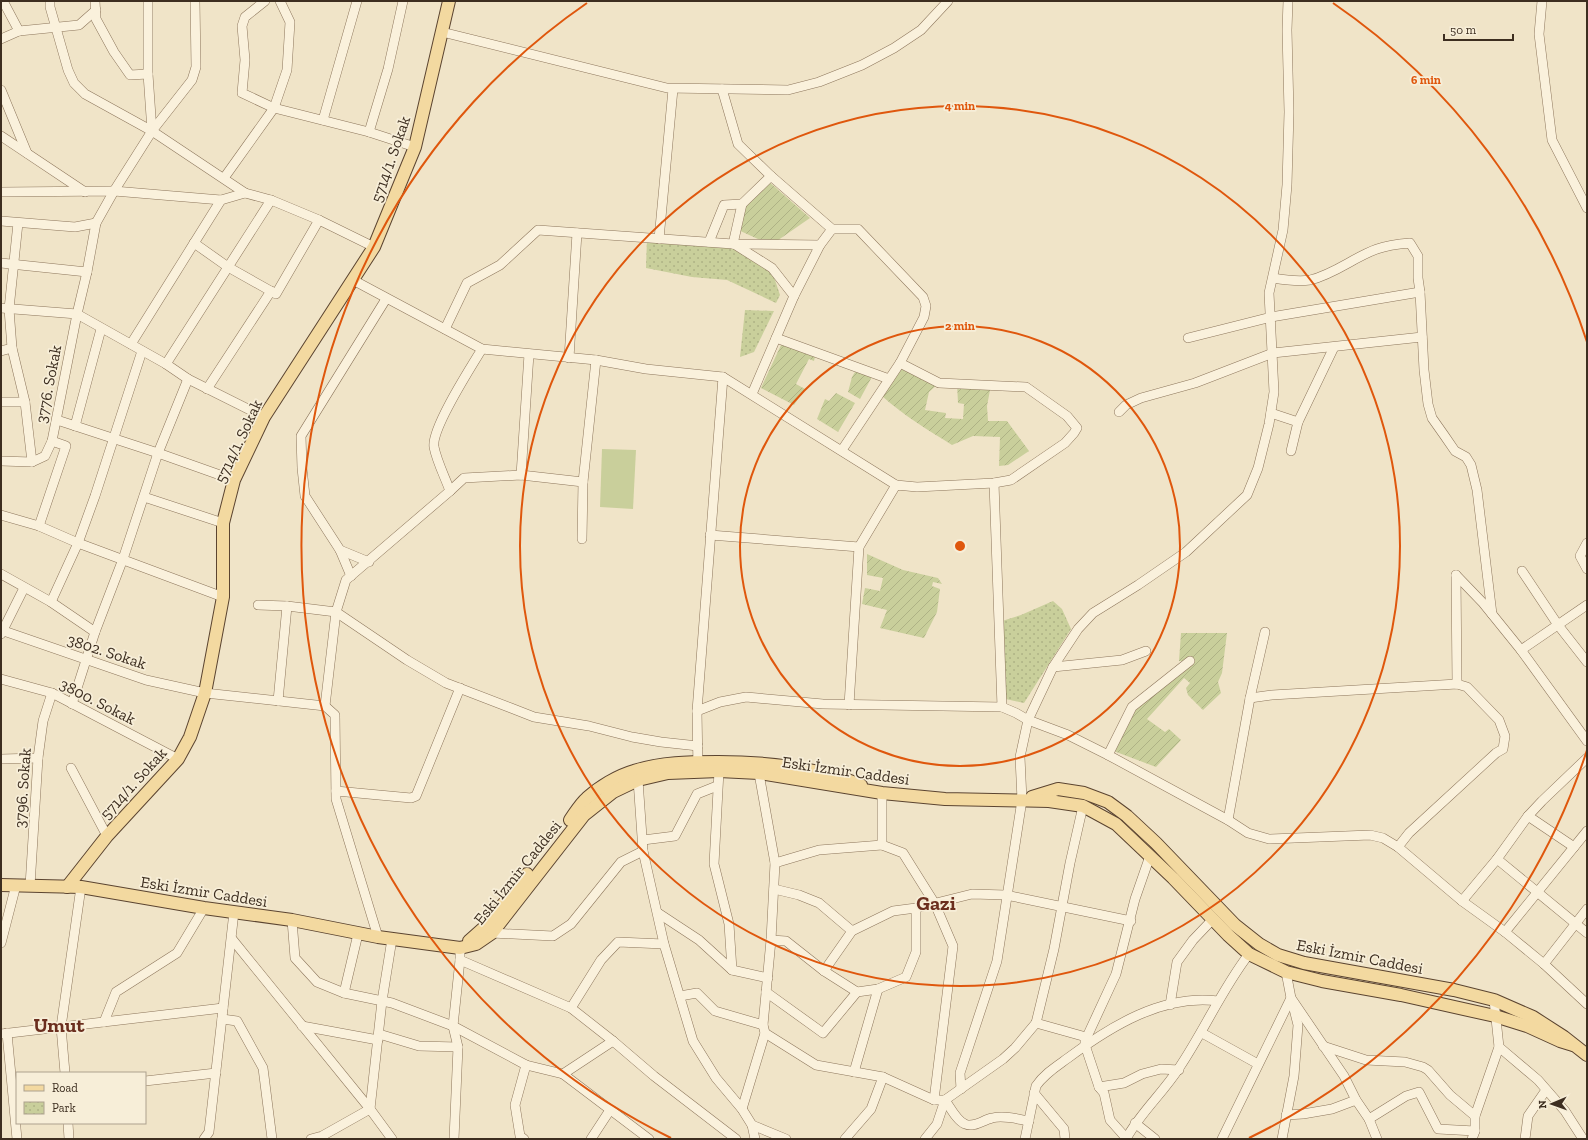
<svg xmlns="http://www.w3.org/2000/svg" width="1588" height="1140" viewBox="0 0 1588 1140" font-family="'Zilla Slab',serif">
<style>
.grass{fill:#c9cf9b}
.park{fill:url(#park-dots)}
.garden{fill:url(#garden-furrows)}
.lines{fill:none;stroke-linecap:round;stroke-linejoin:round}
.minor-casing{stroke:#8d765c;stroke-width:10}
.major-casing{stroke:#5b4430;stroke-width:14}
.minor{stroke:#faf1dc;stroke-width:9}
.major{stroke:#f3d9a0;stroke-width:12}
.ring{fill:none;stroke:#df570d;stroke-width:2}
.labels{text-anchor:middle;stroke-width:3.5;stroke-linejoin:round;paint-order:stroke}
.street-label{font-size:16px;fill:#3d2e20;stroke:#f7eed8}
.district-label{font-size:20px;font-weight:bold;fill:#6b2e1e;stroke:#f7eed8}
.centre{fill:#df570d;stroke:#f7eed8;stroke-width:2}
.ring-label{font-size:12px;text-anchor:middle;font-weight:bold;fill:#df570d;stroke:#f7eed8;stroke-width:3.5;stroke-linejoin:round;paint-order:stroke}
</style>
<defs>
<pattern id="park-dots" width="8" height="8" patternUnits="userSpaceOnUse"><rect width="8" height="8" fill="#c9cf9b"/><path d="M2 2h.1M6 6h.1" fill="none" stroke="#aeb285" stroke-width="1.8" stroke-linecap="round"/></pattern>
<pattern id="garden-furrows" width="10" height="10" patternUnits="userSpaceOnUse"><rect width="10" height="10" fill="#c9cf9b"/><path d="M-1 1l2-2M0 10L10 0M9 11l2-2" fill="none" stroke="#aeb285"/></pattern>
</defs>
<rect width="100%" height="100%" fill="#f0e4c8"/>
<!-- grass -->
<path class="grass" d="M602 449 636 450 633 509 600 507Z"/>
<!-- park -->
<g class="park">
<path d="M647 238 733 244 773 274 780 295 776 303 727 280 692 277 646 268Z"/>
<path d="M745 310 774 311 754 352 740 357Z"/>
<path d="M1053 601 1062 609 1071 629 1024 703 1001 698 999 622 1021 615Z"/>
</g>
<!-- garden -->
<g class="garden">
<path d="M767 180 810 218 771 245 736 229 742 204Z"/>
<path d="M785 341 816 352 814 361 809 359 796 384 805 389 794 405 761 388 781 345Z"/>
<path d="M900 363 939 383 929 392 925 410 946 413 945 418 963 419 964 404 958 403 957 384 991 385 987 406 988 421H1007L1029 451 1008 465 999 466 1000 437 973 436 952 445C928 430 903 415 882 396Z"/>
<path d="M858 367 874 373 860 399 848 392 852 377Z"/>
<path d="M836 393 855 403 838 432 817 419 825 399 829 401Z"/>
<path d="M867 554 903 570 938 578 942 584 933 582 932 586 940 589 937 612 924 638 880 628 887 610 862 604 865 588 880 591 883 578 867 575Z"/>
<path d="M1181 633H1227L1222 673 1218 682 1221 693 1203 710 1188 695 1186 688 1190 683 1184 678 1147 719 1165 732 1169 729 1181 740 1156 767 1111 750 1132 707 1190 661H1179Z"/>
</g>
<g class="lines">
<!-- minor casing -->
<g class="minor-casing">
<g id="minor">
<path d="M3 1 19 31"/>
<path d="M50 1V7L68 70 74 83 85 94 152 131 245 193"/>
<path d="M95 1 96 19 114 52 130 75 148 74"/>
<path d="M148 1V74L152 131"/>
<path d="M265 1 245 17 242 26 245 60 242 93 274 108 369 132 415 147"/>
<path d="M1542 1 1539 34 1552 140 1587 208"/>
<path d="M442 32 667 88 788 90 819 82 862 65 894 48 921 30 948 1"/>
<path d="M1 39 19 31 79 25 96 10"/>
<path d="M722 89 738 144 771 176 832 229H858L923 297 926 306 924 317 900 363 842 450"/>
<path d="M1 90 27 153"/>
<path d="M323 120 357 1"/>
<path d="M369 132 388 69 403 1"/>
<path d="M1 136 85 192"/>
<path d="M224 178 274 108 287 70 290 22 280 1"/>
<path d="M1 192 114 191 221 200 245 193 271 200 319 220 374 247"/>
<path d="M1 221 75 227 96 223"/>
<path d="M18 223 9 309 12 348 25 402 32 462"/>
<path d="M659 239 673 89"/>
<path d="M709 242 724 205 742 204"/>
<path d="M194 243 228 267 276 294 319 220"/>
<path d="M733 244 742 204 771 176"/>
<path d="M734 244 772 268 794 296 820 245 832 229"/>
<path d="M1 263 87 272 96 223 114 191 152 131 192 80 196 67 195 1"/>
<path d="M1273 278C1285 280 1298 282 1310 280 1335 274 1354 257 1377 249 1388 245 1398 244 1410 243L1418 256V278L1420 292 1424 370 1428 404 1432 418 1444 435 1455 451 1466 457 1471 465 1477 490 1492 614"/>
<path d="M353 280 482 349 596 360 646 369 723 377 896 485"/>
<path d="M1 308 77 314 166 364 188 379 264 417"/>
<path d="M445 329 467 283 500 265 538 230 733 244 820 245"/>
<path d="M776 338 889 379"/>
<path d="M1188 338 1271 317 1420 292"/>
<path d="M131 344 221 200"/>
<path d="M482 349C471 367 431 429 434 447 437 462 445 477 450 491L346 580 336 612 407 660 446 683 511 708 534 717 589 726 632 737 661 742 698 746"/>
<path d="M1 351 12 348"/>
<path d="M569 358 577 233"/>
<path d="M166 364 271 200"/>
<path d="M207 389 271 291"/>
<path d="M752 394 794 296"/>
<path d="M1 402H25"/>
<path d="M1119 412 1126 405 1141 398 1195 383 1273 353 1422 337"/>
<path d="M1271 413 1298 422"/>
<path d="M57 420 158 453 234 480"/>
<path d="M75 426 101 329"/>
<path d="M1291 451 1298 422 1334 347"/>
<path d="M1 461 32 462 45 456 52 441 77 314 87 272"/>
<path d="M521 475 529 354"/>
<path d="M994 483 1002 707"/>
<path d="M450 491 464 478 521 475 583 482"/>
<path d="M144 497 223 523"/>
<path d="M1 515 39 526 78 543 223 597"/>
<path d="M39 526 66 446 52 441"/>
<path d="M710 535 859 547"/>
<path d="M582 539 583 482 596 360"/>
<path d="M1587 543 1580 556 1587 569"/>
<path d="M340 550 369 562"/>
<path d="M1522 571 1558 625 1587 662"/>
<path d="M1 574 51 602 95 632"/>
<path d="M1456 575 1483 603 1521 650 1587 741"/>
<path d="M1456 575 1457 684"/>
<path d="M351 576 340 550 305 496 302 468 301 436 386 299"/>
<path d="M51 602 78 543 95 496 142 351"/>
<path d="M258 605 287 606 336 612 325 706"/>
<path d="M1 630 146 680 205 693 325 706 335 715 336 799 378 937"/>
<path d="M1 634 24 588"/>
<path d="M1521 650 1587 605"/>
<path d="M1053 667 1122 660 1146 651"/>
<path d="M1 679 52 693 178 759"/>
<path d="M1250 698 1272 695 1457 684 1467 687 1499 720 1505 736 1503 749 1496 753 1409 833 1398 847"/>
<path d="M278 701 287 606"/>
<path d="M72 704 95 632 123 559 158 453 188 379"/>
<path d="M849 705 859 547 896 485 917 487 994 483 1011 480 1065 443 1074 433 1077 428 1067 416 1026 387 939 383 900 363"/>
<path d="M697 711 720 702 746 697 823 704 1002 707 1016 713 1028 720 1068 735 1108 755 1228 820 1248 833 1269 839 1370 835 1383 838 1398 847 1462 901 1505 932 1544 964 1587 1004"/>
<path d="M1108 755 1132 707 1190 661"/>
<path d="M1 759 38 758"/>
<path d="M71 768 107 836"/>
<path d="M698 769 697 711 723 377"/>
<path d="M719 771 714 864 729 924 732 970 768 978"/>
<path d="M638 780 643 851 664 944 693 1041 716 1078 742 1109 752 1125 755 1139"/>
<path d="M336 791 411 798 416 796 460 688"/>
<path d="M882 793V845L903 853 935 904 953 946 934 1100"/>
<path d="M1528 816 1574 847"/>
<path d="M1228 820 1250 698 1265 632"/>
<path d="M643 840 675 836 697 794 717 786"/>
<path d="M1497 859 1587 933"/>
<path d="M775 863 819 850 882 845"/>
<path d="M30 886 38 758 43 721 52 693"/>
<path d="M774 889 799 895 819 903 852 931"/>
<path d="M1462 901 1497 859 1528 816 1542 801 1587 758"/>
<path d="M658 913 699 940 732 970"/>
<path d="M292 920 295 958 317 982 344 993 392 1003 453 1026 526 1065 515 1105 520 1136 524 1139"/>
<path d="M1505 932 1587 831"/>
<path d="M492 933 553 936 571 924 621 862 643 851"/>
<path d="M232 939 370 1109 392 1139"/>
<path d="M771 940 786 941 824 971 857 992 878 989 906 977 916 952V908"/>
<path d="M1 943 16 885"/>
<path d="M460 948V960L571 1008 613 1041 654 1076 736 1139"/>
<path d="M1544 964 1587 909"/>
<path d="M824 971 852 931 893 911 916 908 972 894 1006 895 1131 921"/>
<path d="M1286 972 1291 998 1344 1076 1356 1100 1369 1119 1377 1139"/>
<path d="M766 992 823 1033 857 992"/>
<path d="M344 993 358 934"/>
<path d="M680 996 697 993 715 1011 763 1025"/>
<path d="M1170 1005 1177 962 1193 940 1213 919"/>
<path d="M571 1008 601 960 618 942 664 944"/>
<path d="M222 1019 237 1021 263 1068 272 1139"/>
<path d="M104 1022 116 992 177 953 204 908"/>
<path d="M1036 1023 1054 949 1070 863 1083 806"/>
<path d="M302 1026 378 1040"/>
<path d="M7 1033 17 1139"/>
<path d="M765 1033 816 1065 883 1077 934 1100H945C950 1107 957 1121 965 1124 974 1128 983 1120 992 1118 1004 1115 1017 1119 1029 1121"/>
<path d="M1202 1033 1258 1064"/>
<path d="M1 1034 223 1008"/>
<path d="M379 1034 419 1046 458 1047"/>
<path d="M1323 1046 1366 1060 1405 1062 1423 1067 1428 1070 1450 1095 1475 1116"/>
<path d="M1499 1047 1538 1080 1565 1111 1583 1139"/>
<path d="M526 1065 563 1074 649 1139"/>
<path d="M854 1072 878 989"/>
<path d="M65 1073 61 1027 81 887"/>
<path d="M563 1074 613 1041"/>
<path d="M145 1081 216 1073"/>
<path d="M1099 1087 1124 1083 1142 1074 1161 1069 1179 1070"/>
<path d="M961 1089 960 1073 997 961 1022 800 1020 757 1028 720 1053 667 1078 629 1093 613 1138 585 1186 552 1247 495 1258 468 1269 424 1274 392 1269 293 1283 230 1287 185 1289 112 1287 30 1288 1"/>
<path d="M1034 1093 1064 1129 1065 1139"/>
<path d="M742 1109 765 1033 763 1025 771 940 775 863 758 768"/>
<path d="M1286 1115 1303 1114 1332 1109 1356 1100"/>
<path d="M1369 1119 1406 1096 1419 1092 1438 1129 1475 1131"/>
<path d="M68 1123 69 1139"/>
<path d="M1135 1123 1155 1139"/>
<path d="M752 1125 786 1139"/>
<path d="M204 1139 209 1132 234 912"/>
<path d="M311 1139 322 1136 370 1109 382 1001 392 939"/>
<path d="M454 1139 458 1047 453 1026 460 960"/>
<path d="M591 1139 610 1110"/>
<path d="M845 1139 871 1109 883 1077"/>
<path d="M925 1139 937 1124 945 1100 1003 1059 1015 1048 1036 1023 1086 1037"/>
<path d="M1025 1139 1036 1086C1044 1074 1057 1066 1068 1058 1111 1026 1163 994 1218 1001"/>
<path d="M1126 1139C1140 1113 1163 1093 1179 1068 1204 1031 1222 989 1249 954"/>
<path d="M1127 1139 1110 1120 1104 1093 1099 1087 1085 1045V1041L1116 974 1135 899 1150 856"/>
<path d="M1222 1139 1291 998"/>
<path d="M1282 1139 1294 1076 1298 1025 1293 1005"/>
<path d="M1472 1139 1475 1131V1116L1499 1047 1494 1000"/>
<path d="M1525 1139 1528 1116 1546 1090"/>
</g>
</g>
<!-- major casing -->
<g class="major-casing">
<g id="major">
<path d="M1032 797 1058 789 1084 793 1108 802 1127 816 1156 843 1235 925 1259 944 1278 955 1304 963 1454 990 1494 1000 1533 1017 1564 1037 1587 1055"/>
<path d="M570 820C575 813 580 804 587 798 599 787 617 776 634 771 661 762 689 762 718 762 766 762 816 767 861 785"/>
<path d="M1 885 81 887 204 908 292 920 378 937 460 948 476 944 492 933 584 815 613 792 638 780 668 773 719 771 759 773 882 793 945 799 1049 801 1083 806 1116 824 1173 878 1228 935 1249 954 1286 972 1322 981 1401 995 1495 1016 1527 1026 1560 1041 1573 1045"/>
<path d="M67 887 107 836 178 759 190 737 205 693 223 597V523L234 480 264 417 374 247 415 147 449 1"/>
<path d="M469 941 487 925 527 874"/>
</g>
</g>
<!-- minor -->
<use href="#minor" class="minor"/>
<!-- major -->
<use href="#major" class="major"/>
</g>
<!-- distance rings -->
<g class="ring">
<circle cx="960" cy="546" r="220"/>
<circle cx="960" cy="546" r="440"/>
<path d="M1587 750A659 659 0 0 1 1249 1138M671 1138A659 659 0 0 1 587 3M1333 3A659 659 0 0 1 1587 342"/>
</g>
<g class="labels">
<!-- street labels -->
<g class="street-label">
<text transform="translate(390 159) rotate(-71)" y="6">5714/1. Sokak</text>
<text transform="translate(48 384) rotate(-79)" y="6">3776. Sokak</text>
<text transform="translate(238 441) rotate(-65)" y="6">5714/1. Sokak</text>
<text transform="translate(107 651) rotate(18)" y="6">3802. Sokak</text>
<text transform="translate(98 701) rotate(27)" y="6">3800. Sokak</text>
<text transform="translate(846 770) rotate(8)" y="6">Eski İzmir Caddesi</text>
<text transform="translate(133 783) rotate(-48)" y="6">5714/1. Sokak</text>
<text transform="translate(22 788) rotate(-86)" y="6">3796. Sokak</text>
<text transform="translate(517 872) rotate(-51)" y="6">Eski İzmir Caddesi</text>
<text transform="translate(204 891) rotate(9)" y="6">Eski İzmir Caddesi</text>
<text transform="translate(1360 956) rotate(11)" y="6">Eski İzmir Caddesi</text>
</g>
<!-- district labels -->
<g class="district-label">
<text x="936" y="910">Gazi</text>
<text x="59" y="1032">Umut</text>
</g>
</g>
<circle cx="960" cy="546" r="6" class="centre"/>
<g class="ring-label">
<text x="1426" y="84">6 min</text>
<text x="960" y="110">4 min</text>
<text x="960" y="330">2 min</text>
</g>
<!-- border -->
<rect width="1588" height="1140" fill="none" stroke="#3d2e20" stroke-width="4"/>
<!-- legend -->
<rect x="16" y="1072" width="130" height="52" fill="#f7eed8" stroke="#ada18e"/>
<rect x="24" y="1085" width="20" height="6" fill="#f3d9a0" stroke="#ada18e"/>
<text x="52" y="1092" font-size="12" fill="#3d2e20">Road</text>
<rect x="24" y="1102" width="20" height="12" fill="url(#park-dots)" stroke="#ada18e"/>
<text x="52" y="1112" font-size="12" fill="#3d2e20">Park</text>
<!-- north arrow -->
<g transform="translate(1552 1104) rotate(268)" stroke="#f7eed8" stroke-width="3" paint-order="stroke">
<path d="M0-3L7 15L0 10L-7 15Z" fill="#3d2e20"/>
<text y="-6" font-size="11" font-weight="bold" text-anchor="middle" fill="#3d2e20">N</text>
</g>
<!-- scale -->
<path d="M1444 34v6h69v-6" fill="none" stroke="#3d2e20" stroke-width="2"/>
<text x="1450" y="34" font-size="12" fill="#3d2e20" stroke="#f7eed8" stroke-width="3" paint-order="stroke">50 m</text>
</svg>
